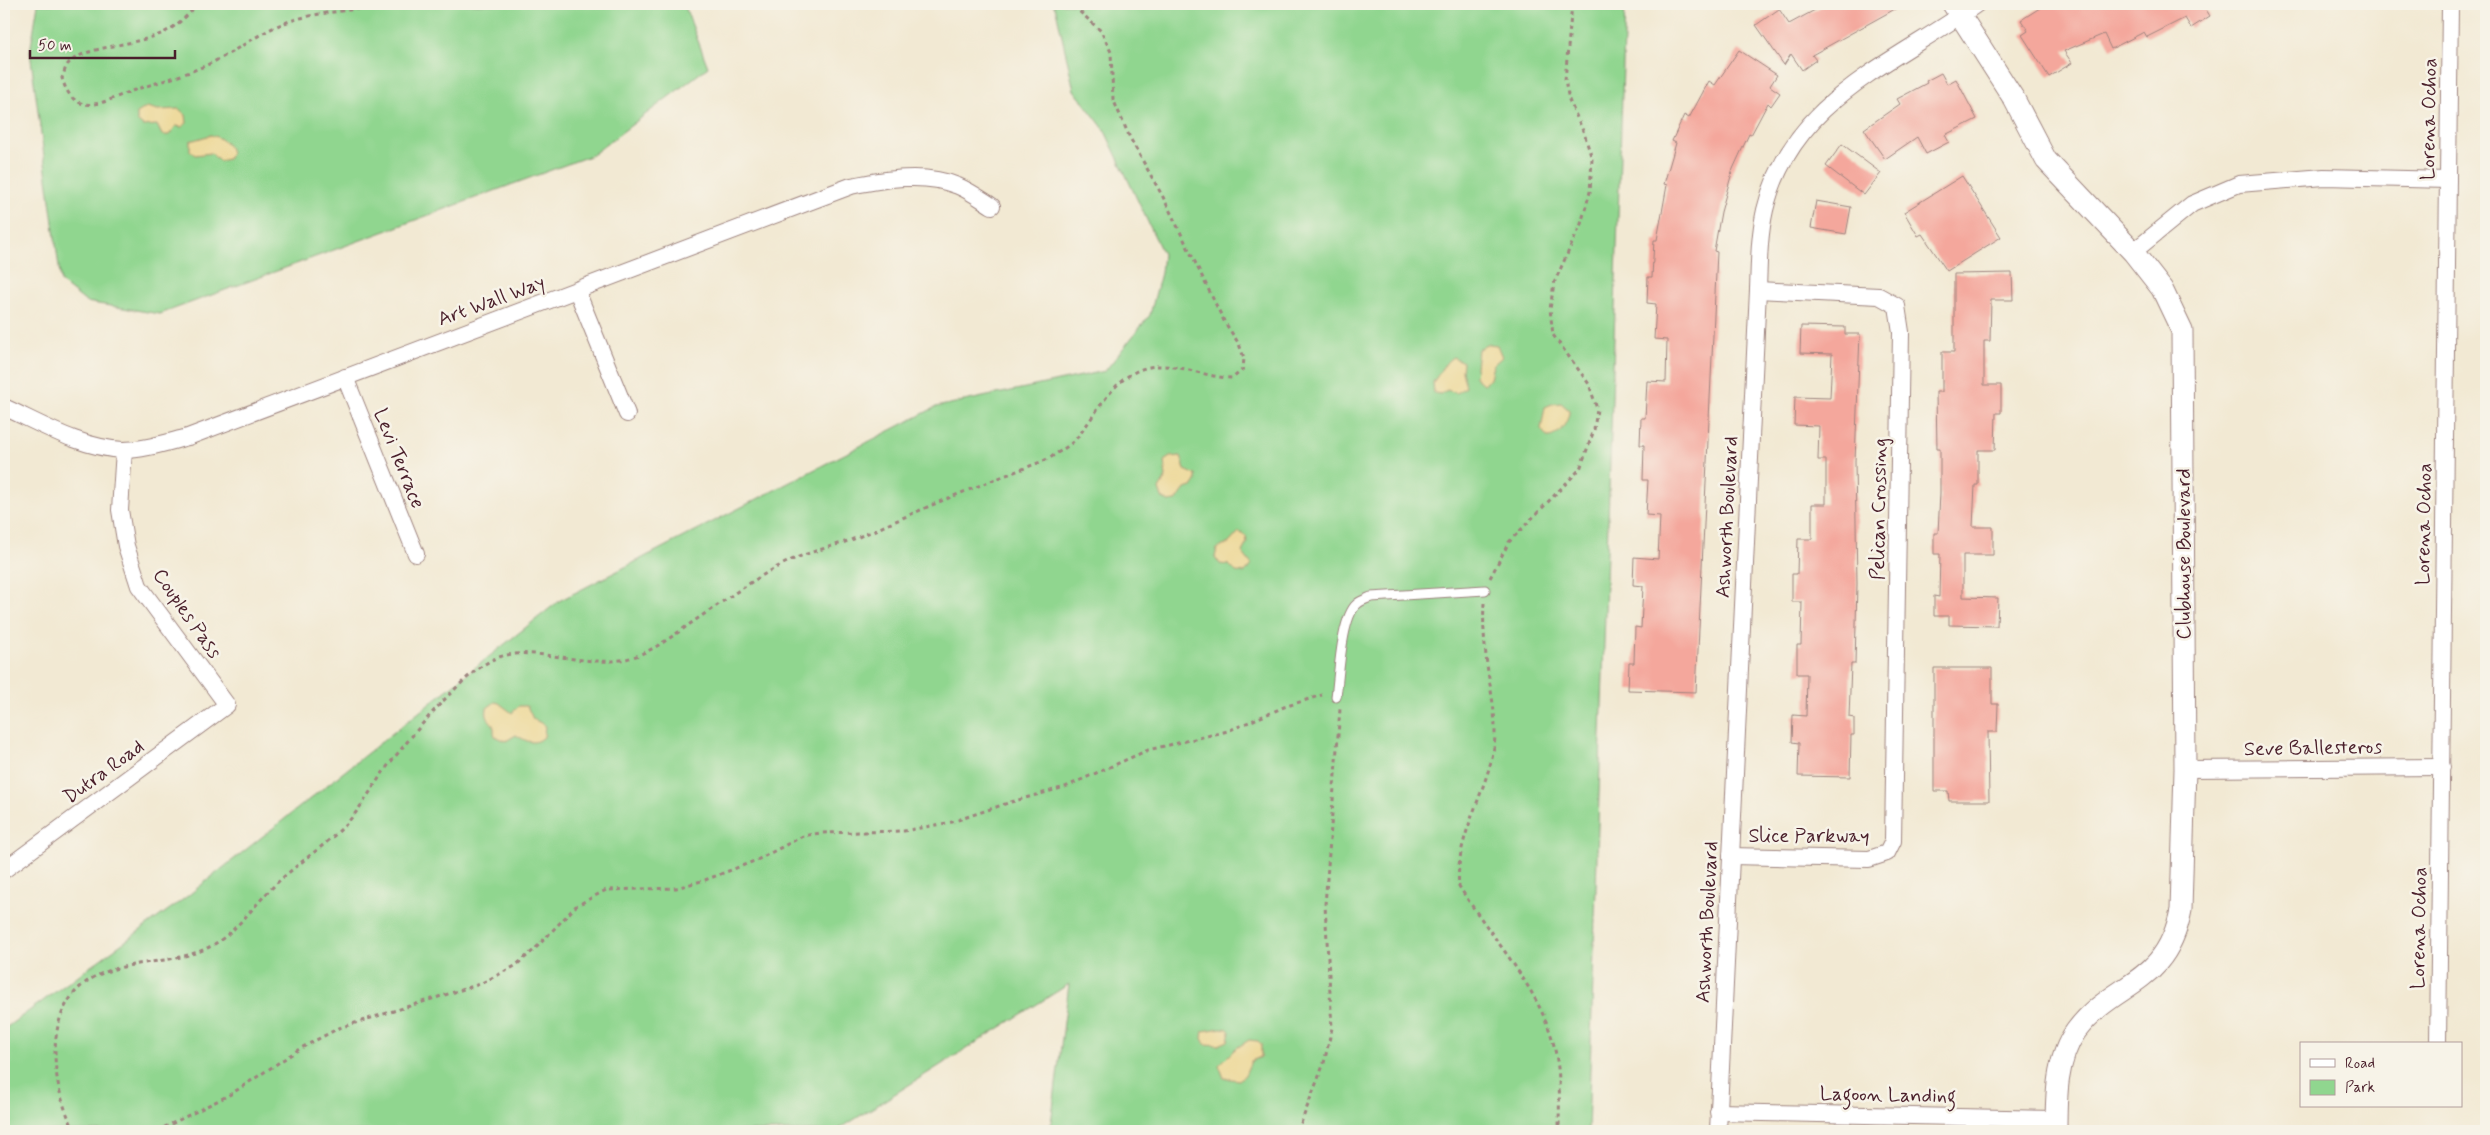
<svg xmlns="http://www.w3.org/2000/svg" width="2490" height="1135" viewBox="0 0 2490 1135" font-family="Mynerve,sans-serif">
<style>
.green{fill:#90d68f;stroke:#6d7a5d}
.sand{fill:#eeda9e;stroke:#9c7c64}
.building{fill:#f4a79c}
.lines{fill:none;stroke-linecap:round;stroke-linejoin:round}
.service-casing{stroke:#9e847f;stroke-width:11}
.minor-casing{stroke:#9e847f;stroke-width:18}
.tertiary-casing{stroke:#9e847f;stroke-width:23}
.path{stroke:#9e847f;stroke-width:3;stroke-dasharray:4 4;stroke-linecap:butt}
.service{stroke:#fff;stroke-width:9}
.minor{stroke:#fff;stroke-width:16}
.tertiary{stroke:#fff;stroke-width:21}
.labels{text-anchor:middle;stroke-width:5;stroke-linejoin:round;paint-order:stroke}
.street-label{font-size:20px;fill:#4a1f2b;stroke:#f7f3e8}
</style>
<rect width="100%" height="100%" fill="#f7f3e8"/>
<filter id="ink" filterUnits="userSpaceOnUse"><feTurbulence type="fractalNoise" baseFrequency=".02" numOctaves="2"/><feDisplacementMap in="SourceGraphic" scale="10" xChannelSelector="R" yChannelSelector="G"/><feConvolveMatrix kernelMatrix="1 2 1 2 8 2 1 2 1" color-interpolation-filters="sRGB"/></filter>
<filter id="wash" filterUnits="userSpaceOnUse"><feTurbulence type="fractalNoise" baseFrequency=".0096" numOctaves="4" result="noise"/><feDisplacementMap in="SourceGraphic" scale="20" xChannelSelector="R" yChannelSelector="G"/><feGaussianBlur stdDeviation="1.12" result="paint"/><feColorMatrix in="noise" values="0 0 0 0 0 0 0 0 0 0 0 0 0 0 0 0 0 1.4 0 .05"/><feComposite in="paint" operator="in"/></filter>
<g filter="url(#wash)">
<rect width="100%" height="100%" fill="#f2e9d3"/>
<!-- green -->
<g class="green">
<path d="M38 4H684L708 67 592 155 160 314 86 302 61 282 30 52Z"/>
<path d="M1053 4H1625L1588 1131H1050L1069 984 836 1131H4V1029L185 898 559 601 936 407 1105 371 1150 315 1161 273 1163 254 1104 129 1074 90 1056 10Z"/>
</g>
<!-- sand -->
<g class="sand">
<path d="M147 107 158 110 179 109 186 115 187 123 182 127 176 126 169 135H162L157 125 143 126 137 121V113Z"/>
<path d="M211 135C221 138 230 143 231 154L228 159 219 161 211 153 195 155 190 151V141Z"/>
<path d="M1489 344 1497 345 1502 357 1493 365 1490 379 1483 384 1475 377 1478 349Z"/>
<path d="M1453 357 1463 362 1462 371 1466 387 1456 393 1447 390 1441 394 1434 393 1433 382C1439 375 1445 361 1453 357Z"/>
<path d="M1561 403 1569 410C1570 420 1558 438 1547 437L1541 429 1545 407 1552 404Z"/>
<path d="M1181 456 1185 470 1196 475V481L1192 487 1185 489 1176 501 1169 502 1162 498 1159 489 1166 477 1164 461 1170 457Z"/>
<path d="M1239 532 1246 536 1247 543 1242 552 1252 565 1245 573 1236 572 1229 565 1220 564 1215 557 1217 549 1229 543Z"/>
<path d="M495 702 499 703 512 713 519 706H527L533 719 545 725 544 737C534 746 526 741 516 735L506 741 495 736C494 734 494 731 494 728 491 718 485 721 487 708Z"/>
<path d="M1221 1028 1228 1029 1230 1032 1228 1041 1219 1045 1205 1044 1202 1038 1203 1031Z"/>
<path d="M1249 1040 1258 1041 1261 1044V1057L1251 1061 1245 1075 1239 1080 1224 1078 1219 1065 1235 1049Z"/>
</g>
<g id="blocks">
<!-- building -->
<g class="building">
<path d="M1826 4H1904L1812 55 1816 60 1802 70 1791 54 1784 65 1756 25 1779 9 1789 24Z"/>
<path d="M2046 4H2214L2205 8 2210 16 2191 28 2185 18 2147 37 2144 32 2111 49 2104 34 2064 51 2072 63 2049 77 2022 35 2028 31 2021 20Z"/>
<path d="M1739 50 1777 75 1770 86 1780 93 1771 106 1768 103 1751 135 1749 134 1733 169 1721 212 1714 251 1717 252 1696 692 1628 690 1629 663H1634L1635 627 1641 628 1643 586 1633 585 1634 557 1658 559 1660 516 1646 515 1648 480H1643L1644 445H1640L1641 418H1645L1647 381 1666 382 1667 340 1654 339 1656 304 1647 303 1648 277H1652L1654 240H1657L1667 185 1664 184 1676 143 1672 141 1684 115 1689 118 1709 81 1715 85Z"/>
<path d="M1941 73 1947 84 1956 79 1977 119 1945 135 1949 142 1926 154 1917 137 1885 159 1864 129 1900 104 1897 99 1927 83 1926 81Z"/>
<path d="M1842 144 1881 173 1864 195 1826 166Z"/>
<path d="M1962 176 2001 237 1947 271 1922 234 1918 236 1904 212Z"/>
<path d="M1816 201 1851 207 1846 234 1811 228Z"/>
<path d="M2012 273 2013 300H1991L1990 341H1984V385H2001V413H1996L1995 450H1978V485H1975L1973 527H1993V555H1963V597L1998 598 1997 626 1949 625V616H1934V596L1939 597 1940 554H1934V533H1938L1940 493V449H1937L1936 392H1942V352H1954V274Z"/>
<path d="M1801 326 1845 327V334H1860L1855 461 1857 584 1855 664H1851L1849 717 1854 718V735H1851L1850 777 1798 776 1799 743 1792 742 1793 715 1806 716 1807 674H1797V645H1801L1802 602H1792V574H1797L1798 539H1812V504H1826V460H1818L1819 426 1794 425 1795 397 1830 398 1832 354 1800 353Z"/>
<path d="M1934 668H1992V704H1998L1997 732H1988L1989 801H1949L1948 791H1934Z"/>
</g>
</g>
</g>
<g filter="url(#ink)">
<use href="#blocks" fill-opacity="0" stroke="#9e847f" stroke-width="1"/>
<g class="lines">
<!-- service casing -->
<g class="service-casing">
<path id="service" d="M1336 697C1339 677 1341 617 1357 604 1360 601 1366 599 1371 597L1485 590"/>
</g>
<!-- minor casing -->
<g class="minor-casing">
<g id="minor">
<path d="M2133 252 2192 204 2239 184 2324 177 2448 180"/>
<path d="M577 291 627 414"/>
<path d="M345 377 416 554"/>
<path d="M4 407C41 424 81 448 123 450 144 450 168 442 188 437L851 186C885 179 925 172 958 186 970 191 981 199 992 206"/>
<path d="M2185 769 2442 767"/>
<path d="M1731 856 1869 859 1887 853 1893 841 1901 332 1897 306 1879 296 1758 290"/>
<path d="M4 870 227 705 139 586 126 546 120 510 124 450"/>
<path d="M2438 1044 2450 4"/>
<path d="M1718 1112 2056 1119"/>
<path d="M1718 1131 1758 290C1759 263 1759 236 1765 210 1791 99 1894 64 1977 4"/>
</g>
</g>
<!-- tertiary casing -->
<g class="tertiary-casing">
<path id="tertiary" d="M1953 4 2014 99 2046 160 2133 252 2162 289 2182 331 2185 769 2181 910C2166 987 2114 980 2076 1031 2056 1059 2056 1098 2056 1131"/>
</g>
<!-- path -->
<g class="path">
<path d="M198 4C188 15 177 26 163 33 138 45 83 46 68 64 65 67 64 74 62 78 75 123 108 99 137 89 165 80 193 73 219 59 242 47 265 29 290 21 325 10 364 10 399 4"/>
<path d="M1490 578 1509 542 1580 469 1594 430 1597 409 1589 384 1553 335 1550 309 1554 283 1581 224 1590 192 1592 159 1584 133 1569 100 1565 80 1572 4"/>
<path d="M1484 603C1483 620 1484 638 1486 656 1489 686 1498 716 1494 747 1487 792 1454 840 1459 886 1491 938 1545 993 1556 1055 1561 1080 1559 1106 1559 1131"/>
<path d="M75 1131C56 1097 46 1041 66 1005 96 951 166 972 213 945 237 931 254 905 274 886 297 863 326 846 348 822 364 804 375 782 390 763 414 733 458 679 490 661 525 641 583 669 626 659 651 653 673 636 694 621 726 600 759 574 794 559 814 550 836 546 856 538 895 522 932 504 971 489 997 478 1024 469 1050 458 1058 452 1068 447 1075 440 1100 411 1117 365 1162 366 1186 366 1208 378 1233 378L1243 369 1244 358 1239 344 1224 321 1163 197 1130 138 1113 99 1111 52 1101 31 1079 11 1076 4"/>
<path d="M157 1131 231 1094 301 1048 339 1028 480 984 515 966 534 950 576 906 606 890 676 888 705 880 757 860 803 836 820 833 904 831 952 822 1011 802 1065 787 1148 750 1228 731 1284 707 1322 695"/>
<path d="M1298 1131 1324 1063 1332 1028 1325 905 1340 709"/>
</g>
<!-- service -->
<use href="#service" class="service"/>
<!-- minor -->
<use href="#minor" class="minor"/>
<!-- tertiary -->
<use href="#tertiary" class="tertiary"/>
</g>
</g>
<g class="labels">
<!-- street labels -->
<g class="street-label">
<text transform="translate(2428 119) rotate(-89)" y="7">Lorena Ochoa</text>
<text transform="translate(491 300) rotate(-20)" y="7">Art Wall Way</text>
<text transform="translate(400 458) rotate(68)" y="7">Levi Terrace</text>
<text transform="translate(1878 509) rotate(-89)" y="7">Pelican Crossing</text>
<text transform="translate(1726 517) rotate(-87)" y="7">Ashworth Boulevard</text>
<text transform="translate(2423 524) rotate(-89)" y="7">Lorena Ochoa</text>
<text transform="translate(2183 554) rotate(-90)" y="7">Clubhouse Boulevard</text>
<text transform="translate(188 613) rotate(55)" y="7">Couples Pass</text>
<text transform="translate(2313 747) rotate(-1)" y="7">Seve Ballesteros</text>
<text transform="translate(103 771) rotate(-36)" y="7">Dutra Road</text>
<text x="1809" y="842">Slice Parkway</text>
<text transform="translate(1706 922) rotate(-87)" y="7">Ashworth Boulevard</text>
<text transform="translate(2418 928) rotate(-89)" y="7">Lorena Ochoa</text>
<text transform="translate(1888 1094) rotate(1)" y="7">Lagoon Landing</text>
</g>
</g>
<!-- margin -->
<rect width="2490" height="1135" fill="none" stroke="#f7f3e8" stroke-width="20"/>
<!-- legend -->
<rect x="2300" y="1042" width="162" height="65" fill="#f7f3e8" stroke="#b29e9c"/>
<rect x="2310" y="1059" width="25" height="8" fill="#ffffff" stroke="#b29e9c"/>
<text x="2345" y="1068" font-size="15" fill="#4a1f2b">Road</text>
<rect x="2310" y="1080" width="25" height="15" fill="#90d68f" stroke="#b29e9c"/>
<text x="2345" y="1092" font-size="15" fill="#4a1f2b">Park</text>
<!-- scale -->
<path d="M30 50v8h145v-8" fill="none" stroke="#4a1f2b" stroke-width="2.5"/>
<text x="38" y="50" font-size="15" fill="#4a1f2b" stroke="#f7f3e8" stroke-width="4" paint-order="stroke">50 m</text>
</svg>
